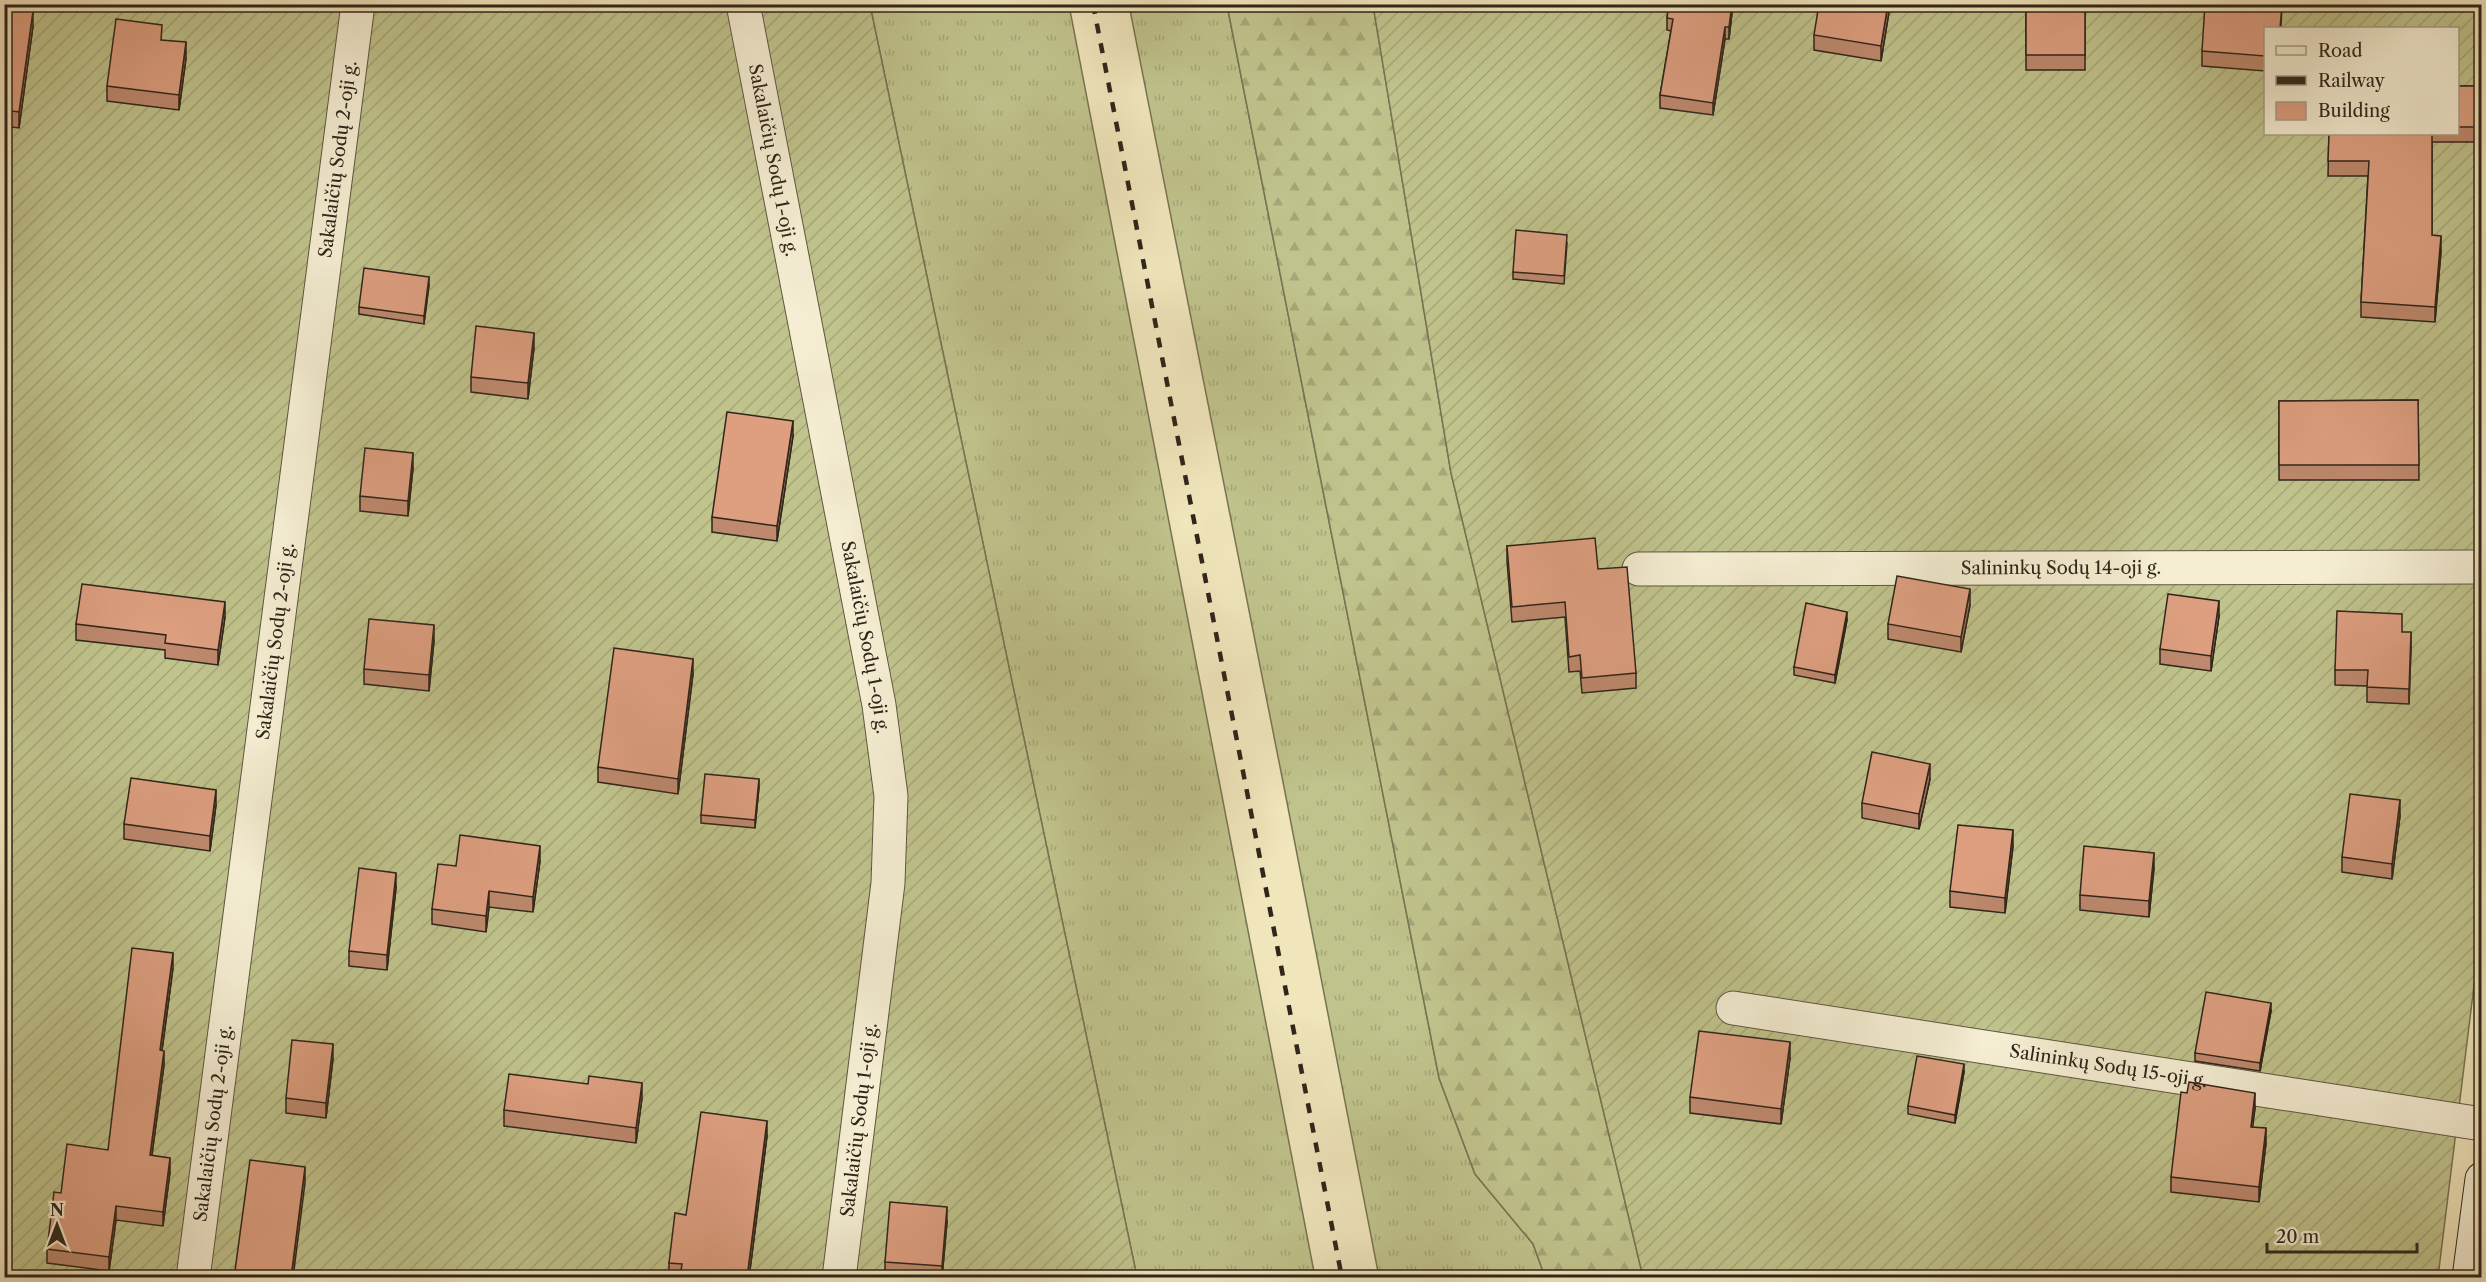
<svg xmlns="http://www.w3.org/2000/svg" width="2486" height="1282" viewBox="0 0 2486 1282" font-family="'Libre Caslon Text',serif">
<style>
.grass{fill:url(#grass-tufts);stroke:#787453;stroke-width:1.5}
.forest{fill:url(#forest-firs);stroke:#787453;stroke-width:1.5}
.garden{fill:url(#garden-furrows);stroke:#787453;stroke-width:1.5;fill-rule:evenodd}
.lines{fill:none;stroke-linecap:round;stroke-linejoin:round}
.street-casing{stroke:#605542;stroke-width:35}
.secondary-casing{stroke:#30251a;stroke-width:35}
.street{stroke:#f5eed3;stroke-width:33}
.secondary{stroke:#f5eed3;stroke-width:33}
.rail{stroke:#30251a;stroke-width:4.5;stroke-dasharray:10 10;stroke-linecap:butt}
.wall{fill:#be896e;stroke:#30251a;stroke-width:1.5}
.shaded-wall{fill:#9b6f5a;stroke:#30251a;stroke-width:1.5}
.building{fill:#dd9f80;stroke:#30251a;stroke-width:1.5}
.labels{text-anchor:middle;stroke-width:6;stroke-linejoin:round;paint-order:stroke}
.street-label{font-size:18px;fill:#30251a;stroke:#f5eed3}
</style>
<defs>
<pattern id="grass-tufts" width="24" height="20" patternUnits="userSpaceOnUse" patternTransform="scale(1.5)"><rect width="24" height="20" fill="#c0c38c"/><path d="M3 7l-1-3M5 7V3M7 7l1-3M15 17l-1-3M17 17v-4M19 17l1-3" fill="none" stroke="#a5a778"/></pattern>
<pattern id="forest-firs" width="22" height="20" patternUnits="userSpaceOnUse" patternTransform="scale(1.5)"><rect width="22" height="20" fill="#c0c38c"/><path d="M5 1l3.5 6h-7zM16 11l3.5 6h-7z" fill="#a5a778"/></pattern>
<pattern id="garden-furrows" width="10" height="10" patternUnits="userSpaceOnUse" patternTransform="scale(1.5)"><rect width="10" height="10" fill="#c0c38c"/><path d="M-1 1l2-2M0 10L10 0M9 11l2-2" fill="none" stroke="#a5a778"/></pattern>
</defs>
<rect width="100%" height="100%" fill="#f0e5bb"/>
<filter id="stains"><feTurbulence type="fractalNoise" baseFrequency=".00333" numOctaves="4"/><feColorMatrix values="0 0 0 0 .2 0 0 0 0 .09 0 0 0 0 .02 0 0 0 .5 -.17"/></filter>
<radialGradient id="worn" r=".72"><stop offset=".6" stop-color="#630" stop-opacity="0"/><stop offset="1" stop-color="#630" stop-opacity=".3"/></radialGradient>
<!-- grass -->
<g class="grass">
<path d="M870 5H1069L1315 1277H1137Z"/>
<path d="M1129 5H1227L1439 1078 1475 1174 1533 1244 1545 1277H1379L1284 787Z"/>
</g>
<!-- forest -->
<path class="forest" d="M1227 5H1373L1451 473 1643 1277H1545L1533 1244 1475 1174 1439 1078Z"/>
<!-- garden -->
<g class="garden">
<path d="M5 5H870L1137 1277 5 1278Z"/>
<path d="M1373 5H2481L2482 921 2438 1277H1643L1451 473ZM2266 28H2458V134H2266Z"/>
</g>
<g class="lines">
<!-- street casing -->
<g class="street-casing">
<g id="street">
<path id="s1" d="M743 4 879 705 891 796 888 883 839 1278"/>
<path id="s2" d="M1639 569 2482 567"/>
<path id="s3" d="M1733 1008 2482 1124"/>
<path id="s4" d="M193 1278 358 4"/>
</g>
</g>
<!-- secondary casing -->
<g class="secondary-casing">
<path id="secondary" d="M2469 1278 2482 1179"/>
</g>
<!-- street -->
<use href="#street" class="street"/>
<!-- secondary -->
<use href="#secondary" class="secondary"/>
<!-- rail -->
<path class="rail" d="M1093 4 1342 1278"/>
</g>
<!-- wall -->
<g class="wall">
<path d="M1495 4H1541L1540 11Z"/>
<path d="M1669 4H1733L1729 39H1725L1713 115 1660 108V95L1671 31 1667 30V18Z"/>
<path d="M1889 4V12L1881 61 1814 50V35Z"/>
<path d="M2282 4 2281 28H2265V71L2202 66V51Z"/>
<rect x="2026" y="5" width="59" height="65"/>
<path d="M4 7 33 26 19 128 4 126Z"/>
<path d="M162 40 186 58 179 110 107 101V86Z"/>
<path d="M2457 86H2481V142H2432V235L2441 251 2435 322 2361 317V302L2368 176H2328L2329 134H2457Z"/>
<path d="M1567 243 1564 284 1513 279V272Z"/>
<path d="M429 285 424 324 359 314V307Z"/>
<path d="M534 348 528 399 471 392V377Z"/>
<path d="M2418 400 2419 480H2279V401Z"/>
<path d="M793 436 777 541 712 532V517Z"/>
<path d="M413 468 408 516 360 511V496Z"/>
<path d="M1507 546 1598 569 1636 673V688L1582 693 1580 671 1569 672 1565 617 1512 622 1507 561Z"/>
<path d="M1970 605 1961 652 1888 639V624Z"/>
<path d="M2219 616 2211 671 2160 664V649Z"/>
<path d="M225 617 218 665 165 658V650L76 640V624Z"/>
<path d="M1847 620 1835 683 1794 675V667Z"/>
<path d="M2402 632 2411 647 2409 704 2367 702V686L2335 685V670Z"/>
<path d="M434 641 429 691 364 684V669Z"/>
<path d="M693 674 678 794 598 782V767Z"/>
<path d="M1930 779 1919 829 1862 818V803Z"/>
<path d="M759 787 755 828 701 823V815Z"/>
<path d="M216 805 210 851 124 839V824Z"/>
<path d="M2400 816 2392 879 2342 872V857Z"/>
<path d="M2013 846 2005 913 1950 907V891Z"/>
<path d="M540 861 533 912 489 907 486 932 432 924V909L456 866Z"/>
<path d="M2154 868 2149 917 2080 910V895Z"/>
<path d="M396 888 387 970 349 966V951Z"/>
<path d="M173 968 162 1051 164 1065 152 1155 170 1172 163 1226 116 1220 109 1271 47 1263V1249L108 1150Z"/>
<path d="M2271 1011 2260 1071 2195 1061V1053Z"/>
<path d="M1790 1058 1781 1124 1690 1113V1097Z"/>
<path d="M333 1059 326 1118 286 1113V1098Z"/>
<path d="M1964 1072 1955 1123 1908 1114V1106Z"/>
<path d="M642 1098 636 1143 504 1126V1110Z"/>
<path d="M2255 1108 2252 1127 2266 1143 2259 1202 2171 1192V1177Z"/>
<path d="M767 1136 749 1278H669V1263L686 1215Z"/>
<path d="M947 1222 942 1278 885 1277V1262Z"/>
</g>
<!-- shaded-wall -->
<g class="shaded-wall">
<path d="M1732 4H1733L1729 39V27Z"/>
<path d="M1888 4H1889V12L1881 61V46Z"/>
<path d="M33 11V26L19 128V112Z"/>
<path d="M1725 27V39L1713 115V103Z"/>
<path d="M186 42V58L179 110V95Z"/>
<path d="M2441 236V251L2435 322V307Z"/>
<path d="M429 277V285L424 324V316Z"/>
<path d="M534 333V348L528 399V383Z"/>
<path d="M793 421V436L777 541V526Z"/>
<path d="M413 453V468L408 516V501Z"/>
<path d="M1970 589V605L1961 652V637Z"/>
<path d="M2219 601V616L2211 671V656Z"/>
<path d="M225 602V617L218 665V650Z"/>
<path d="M1847 612V620L1835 683V675Z"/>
<path d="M434 625V641L429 691V675Z"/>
<path d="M2411 632V647L2409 704V689Z"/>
<path d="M693 659V674L678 794V779Z"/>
<path d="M1930 764V779L1919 829V814Z"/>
<path d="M759 779V787L755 828V820Z"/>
<path d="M216 790V805L210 851V836Z"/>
<path d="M2400 800V816L2392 879V864Z"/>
<path d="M2013 830V846L2005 913V898Z"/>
<path d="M540 846V861L533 912V897Z"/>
<path d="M2154 853V868L2149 917V901Z"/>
<path d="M396 873V888L387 970V955Z"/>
<path d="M489 891V907L486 932V916Z"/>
<path d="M173 953V968L160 1065V1050Z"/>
<path d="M2271 1003V1011L2260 1071V1063Z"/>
<path d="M1790 1042V1058L1781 1124V1109Z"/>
<path d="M333 1044V1059L326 1118V1103Z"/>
<path d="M164 1051V1065L150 1169V1155Z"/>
<path d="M1964 1064V1072L1955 1123V1115Z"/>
<path d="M642 1083V1098L636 1143V1128Z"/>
<path d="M2255 1093V1108L2251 1142V1127Z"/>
<path d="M767 1121V1136L749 1278H747Z"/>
<path d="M2266 1128V1143L2259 1202V1187Z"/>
<path d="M170 1158V1172L163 1226V1212Z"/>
<path d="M305 1167V1183L293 1278H291Z"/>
<path d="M116 1206V1220L109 1271V1257Z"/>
<path d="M947 1207V1222L942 1278V1266Z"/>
</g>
<!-- building -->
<g class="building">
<path d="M1669 4H1732L1729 27H1725L1713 103 1660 95 1673 19 1667 18Z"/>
<path d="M1819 4H1888L1881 46 1814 35Z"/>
<path d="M2205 4H2282L2280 28H2265V56L2202 51Z"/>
<rect x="2026" y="5" width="59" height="50"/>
<path d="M4 7 33 11 19 112 4 110Z"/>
<path d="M116 19 162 25 161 40 186 42 179 95 107 86Z"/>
<rect x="2457" y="86" width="24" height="41"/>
<path d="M2329 134H2432V235L2441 236 2435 307 2361 302 2369 161H2328Z"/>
<path d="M1516 230 1567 235 1564 276 1513 272Z"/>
<path d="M364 268 429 277 424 316 359 307Z"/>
<path d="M476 326 534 333 528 383 471 377Z"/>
<path d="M2418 400 2419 465H2279V401Z"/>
<path d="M727 412 793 421 777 526 712 517Z"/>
<path d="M365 448 413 453 408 501 360 496Z"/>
<path d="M1595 538 1598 569 1627 567 1636 673 1582 678 1580 655 1569 657 1565 602 1512 607 1507 546Z"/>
<path d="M1897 576 1970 589 1961 637 1888 624Z"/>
<path d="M82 584 225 602 218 650 165 643 166 635 76 624Z"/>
<path d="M2168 594 2219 601 2211 656 2160 649Z"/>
<path d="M1806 603 1847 612 1835 675 1794 667Z"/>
<path d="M2337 611 2402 614V632H2411L2409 689 2367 687 2368 670H2335Z"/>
<path d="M369 619 434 625 429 675 364 669Z"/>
<path d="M614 648 693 659 678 779 598 767Z"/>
<path d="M1872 752 1930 764 1919 814 1862 803Z"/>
<path d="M705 774 759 779 755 820 701 815Z"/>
<path d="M131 778 216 790 210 836 124 824Z"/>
<path d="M2350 794 2400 800 2392 864 2342 857Z"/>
<path d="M1958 825 2013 830 2005 898 1950 891Z"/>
<path d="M460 835 540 846 533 897 489 891 486 916 432 909 438 864 456 866Z"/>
<path d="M2084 846 2154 853 2149 901 2080 895Z"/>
<path d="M359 868 396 873 387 955 349 951Z"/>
<path d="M132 948 173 953 160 1050 164 1051 150 1155 170 1158 163 1212 116 1206 109 1257 47 1249 54 1192 61 1193 67 1144 108 1150Z"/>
<path d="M2206 992 2271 1003 2260 1063 2195 1053Z"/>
<path d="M1699 1031 1790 1042 1781 1109 1690 1097Z"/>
<path d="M292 1040 333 1044 326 1103 286 1098Z"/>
<path d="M1917 1056 1964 1064 1955 1115 1908 1106Z"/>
<path d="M509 1074 588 1084 589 1076 642 1083 636 1128 504 1110Z"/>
<path d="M2189 1082 2255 1093 2251 1127 2266 1128 2259 1187 2171 1177 2181 1092 2187 1093Z"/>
<path d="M701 1112 767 1121 747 1278H680L682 1264 669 1263 675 1213 686 1215Z"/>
<path d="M250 1160 305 1167 291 1278H234Z"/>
<path d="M890 1202 947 1207 942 1266 885 1262Z"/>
</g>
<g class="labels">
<!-- street labels -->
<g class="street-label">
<text dy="6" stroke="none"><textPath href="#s4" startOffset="1128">Sakalaičių Sodų 2-oji g.</textPath></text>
<text dy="6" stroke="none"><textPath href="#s1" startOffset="159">Sakalaičių Sodų 1-oji g.</textPath></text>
<text dy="6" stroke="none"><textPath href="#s2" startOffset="422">Salininkų Sodų 14-oji g.</textPath></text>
<text dy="6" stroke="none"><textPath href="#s1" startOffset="645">Sakalaičių Sodų 1-oji g.</textPath></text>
<text dy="6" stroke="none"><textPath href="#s4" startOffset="642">Sakalaičių Sodų 2-oji g.</textPath></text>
<text dy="6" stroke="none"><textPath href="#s3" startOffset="380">Salininkų Sodų 15-oji g.</textPath></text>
<text transform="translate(859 1120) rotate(-83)" y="6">Sakalaičių Sodų 1-oji g.</text>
<text dy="6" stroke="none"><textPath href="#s4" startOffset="156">Sakalaičių Sodų 2-oji g.</textPath></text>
</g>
</g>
<!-- margin -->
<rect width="2486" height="1282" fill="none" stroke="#f0e5bb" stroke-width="24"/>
<rect x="6" y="6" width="2474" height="1270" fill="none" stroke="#30251a" stroke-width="3"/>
<rect x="12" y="12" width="2462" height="1258" fill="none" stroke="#30251a" stroke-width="1.5"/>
<!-- legend -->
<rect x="2264" y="27" width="195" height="108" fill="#f5eed3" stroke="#a69e89" stroke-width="1.5"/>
<rect x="2276" y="46" width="30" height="9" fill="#f5eed3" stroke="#a69e89" stroke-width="1.5"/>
<text x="2318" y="57" font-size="18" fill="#30251a">Road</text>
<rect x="2276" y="76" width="30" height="9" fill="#30251a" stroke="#a69e89" stroke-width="1.5"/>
<text x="2318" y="87" font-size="18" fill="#30251a">Railway</text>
<rect x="2276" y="102" width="30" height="18" fill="#dd9f80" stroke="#a69e89" stroke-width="1.5"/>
<text x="2318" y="117" font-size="18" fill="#30251a">Building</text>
<!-- north arrow -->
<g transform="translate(57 1225)" stroke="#f5eed3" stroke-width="4.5" paint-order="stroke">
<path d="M0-4.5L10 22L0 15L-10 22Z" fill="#30251a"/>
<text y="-9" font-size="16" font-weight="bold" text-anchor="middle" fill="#30251a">N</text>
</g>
<!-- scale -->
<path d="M2267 1243v9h150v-9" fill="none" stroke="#30251a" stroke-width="3"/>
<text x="2276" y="1243" font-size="18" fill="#30251a" stroke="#f5eed3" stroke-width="4.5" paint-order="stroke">20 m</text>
<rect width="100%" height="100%" filter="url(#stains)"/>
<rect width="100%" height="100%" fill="url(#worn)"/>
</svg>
